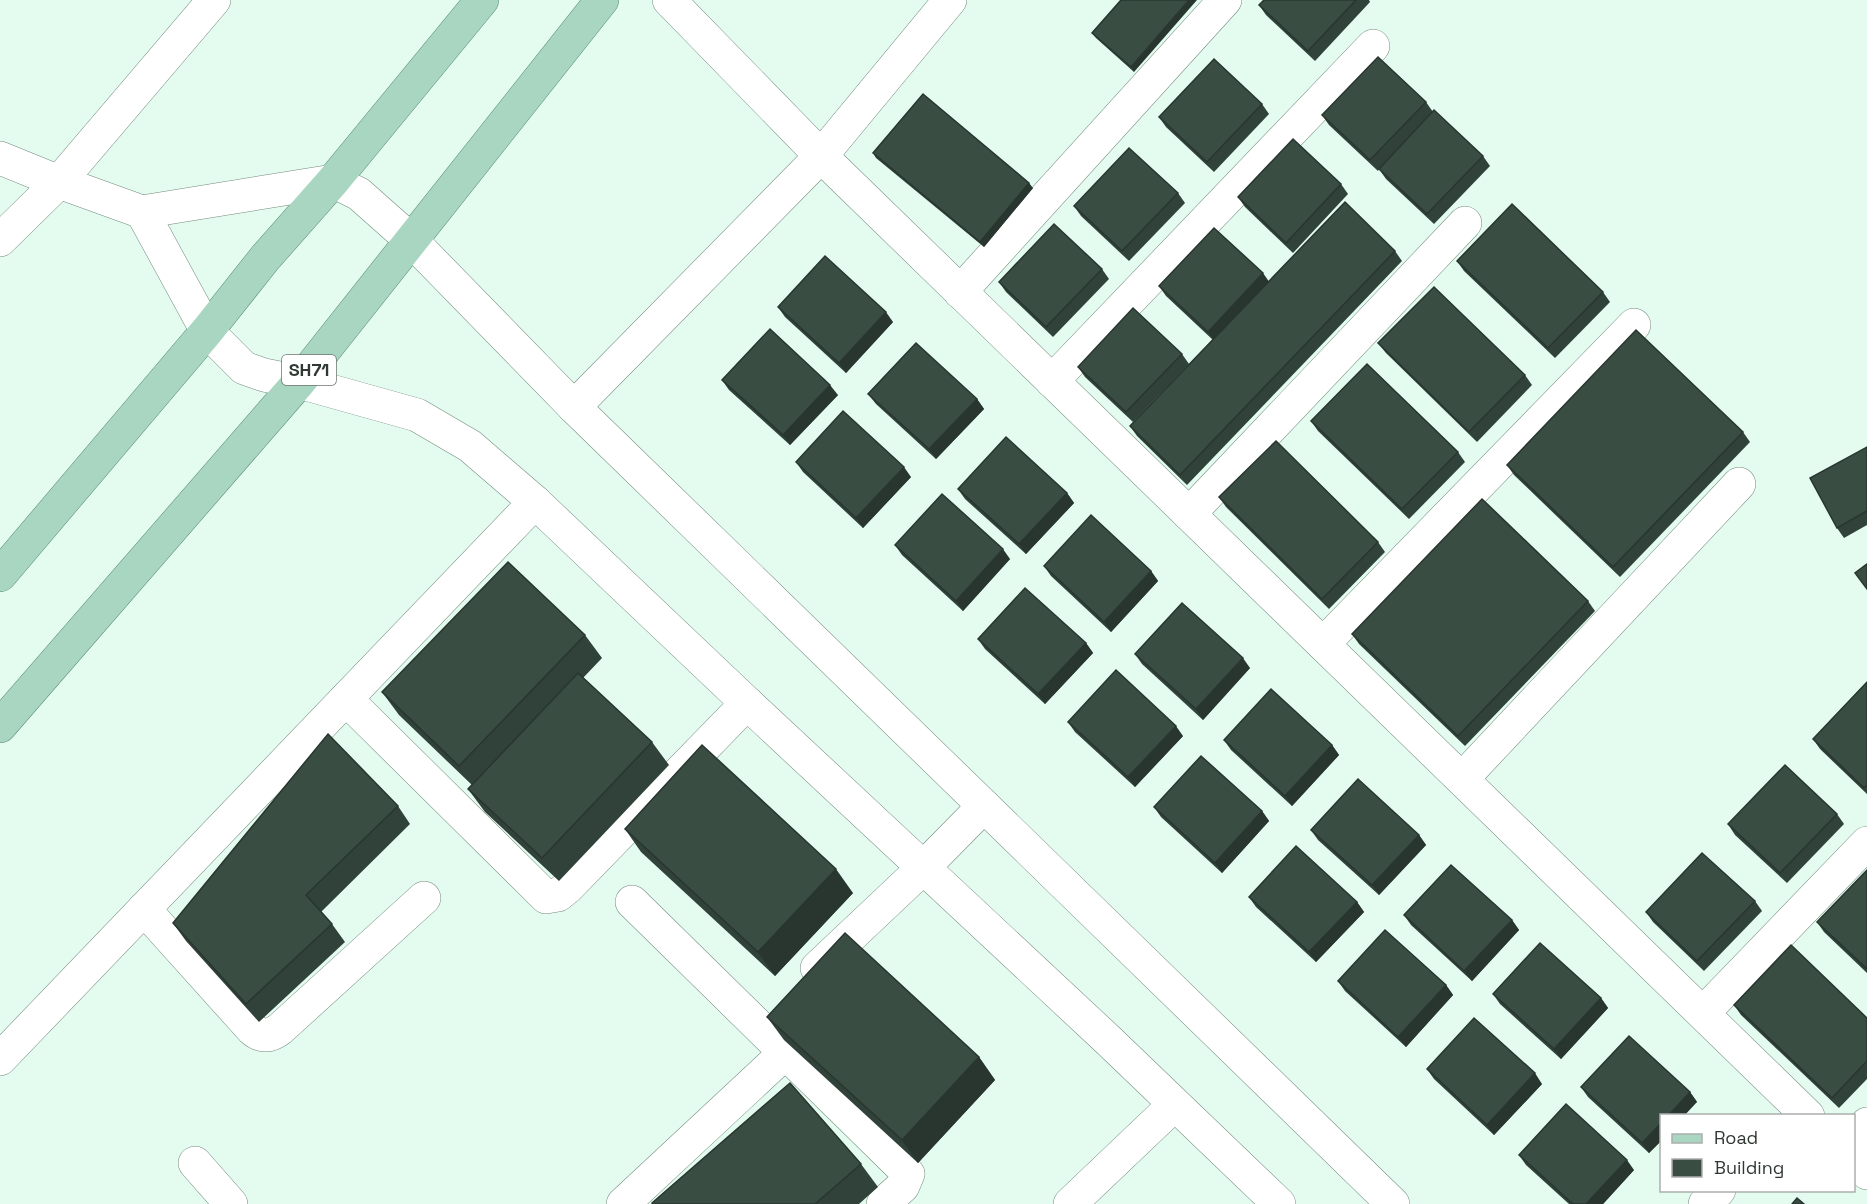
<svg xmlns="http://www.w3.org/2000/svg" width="1867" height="1204" viewBox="0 0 1867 1204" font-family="'Space Grotesk',sans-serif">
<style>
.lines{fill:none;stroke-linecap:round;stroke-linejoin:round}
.minor-casing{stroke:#748b7f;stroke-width:34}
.major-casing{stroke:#598d74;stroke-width:34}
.minor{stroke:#fff;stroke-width:33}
.major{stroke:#a9d6c1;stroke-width:33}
.wall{fill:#31423a}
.shaded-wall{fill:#28362f}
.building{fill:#394d43;stroke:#28362f;stroke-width:1.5}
.labels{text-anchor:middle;stroke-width:6;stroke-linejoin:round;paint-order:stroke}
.shield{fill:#fff;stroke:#6d7470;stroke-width:1.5}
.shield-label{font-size:18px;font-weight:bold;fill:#2f3833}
</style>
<rect width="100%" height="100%" fill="#e4fcef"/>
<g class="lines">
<!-- minor casing -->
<g class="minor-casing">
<g id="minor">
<path d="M669 0 821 156 1808 1116"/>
<path d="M0 158 59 182 142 212 333 181 359 194 412 241 574 407 1393 1204"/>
<path d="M142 212 207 331 244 368 264 375 299 382 417 415 470 446 535 502 747 703 1107 1039 1279 1204"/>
<path d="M0 240 59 182 214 0"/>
<path d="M960 292 1225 0"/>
<path d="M1052 381 1373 46"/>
<path d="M574 407 821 156 950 0"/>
<path d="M1189 514 1465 223"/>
<path d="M1323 644 1634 325"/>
<path d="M346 699 546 897 558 895 568 887 747 703"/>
<path d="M1462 779 1739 484"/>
<path d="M632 902 904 1169 908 1174 903 1186 883 1204"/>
<path d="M144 909 252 1029C262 1038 271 1036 280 1029L424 898"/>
<path d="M817 968 923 868 984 806"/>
<path d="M1703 1013 1867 843"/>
<path d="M0 1059 535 502"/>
<path d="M1854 1139 1867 1124"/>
<path d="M1854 1160 1867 1173"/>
<path d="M195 1163 231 1204"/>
<path d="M623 1204 785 1053"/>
<path d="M1070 1204 1174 1105"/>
<path d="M1705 1204 1719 1190"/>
</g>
</g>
<!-- major casing -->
<g class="major-casing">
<g id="major">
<path d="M0 575 207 331 265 258 333 181 482 0"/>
<path d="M0 726 299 382 602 0"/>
</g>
</g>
<!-- minor -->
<use href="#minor" class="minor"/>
<!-- major -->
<use href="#major" class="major"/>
</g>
<!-- wall -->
<g class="wall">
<path d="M1121 0 1134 72 1096 38 1092 33Z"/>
<path d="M1264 0H1369L1370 2 1315 61 1266 15 1259 5Z"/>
<path d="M1426 102 1433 112 1483 156 1490 166 1434 224 1386 179 1379 169 1378 171 1329 125 1322 115Z"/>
<path d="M1262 104 1269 114 1214 172 1166 127 1159 117Z"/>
<path d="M873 153 1033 188 984 247 876 158Z"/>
<path d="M1341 184 1348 194 1293 253 1245 207 1238 197Z"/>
<path d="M1178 193 1185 203 1129 261 1081 216 1074 206Z"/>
<path d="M1395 251 1402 261 1187 485 1137 436 1130 426 1213 340 1166 296 1159 286 1269 282Z"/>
<path d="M1457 261 1603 292 1610 302 1555 358 1464 271Z"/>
<path d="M1102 269 1109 279 1053 337 1006 292 999 282Z"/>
<path d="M778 307 893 322 846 373 785 317Z"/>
<path d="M1378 343 1525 375 1532 385 1477 442 1386 353Z"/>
<path d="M1182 354 1189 364 1133 422 1085 377 1078 367Z"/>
<path d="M722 380 838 395 790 445 729 390Z"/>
<path d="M868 394 977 399 984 409 936 459 876 404Z"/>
<path d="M1311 421 1458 452 1465 462 1409 519 1318 431Z"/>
<path d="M1743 432 1750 442 1620 577 1514 475 1507 465Z"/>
<path d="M1867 447V525L1844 538 1837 528Z"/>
<path d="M796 462 911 477 863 528 803 472Z"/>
<path d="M958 489 1067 493 1074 503 1026 554 965 499Z"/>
<path d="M1219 497 1378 542 1385 552 1329 609 1226 507Z"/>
<path d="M895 545 1010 559 963 611 902 555Z"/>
<path d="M1044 566 1151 571 1158 581 1111 632 1051 576Z"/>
<path d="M1588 601 1595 611 1465 746 1359 644 1352 634Z"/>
<path d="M585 635 602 658 583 678 652 742 669 765 559 881 485 812 468 789 472 785 399 715 382 692Z"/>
<path d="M978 639 1086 643 1093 653 1045 704 985 649Z"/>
<path d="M1135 654 1250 668 1203 720 1142 664Z"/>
<path d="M1867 682V794L1820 749 1813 739Z"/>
<path d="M1068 722 1183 736 1135 787 1075 732Z"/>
<path d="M1224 740 1332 745 1339 755 1292 806 1231 750Z"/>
<path d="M398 806 410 824 321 912 332 924 345 942 259 1022 186 941 173 923Z"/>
<path d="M1154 807 1262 811 1269 821 1222 873 1161 817Z"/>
<path d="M1837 814 1844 824 1787 883 1735 835 1728 824Z"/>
<path d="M625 829 853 893 775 976 641 852Z"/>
<path d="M1311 830 1419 835 1426 845 1379 895 1318 840Z"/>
<path d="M1867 870V973L1824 932 1817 922Z"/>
<path d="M1249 897 1357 902 1364 912 1316 962 1256 907Z"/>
<path d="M1755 901 1762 911 1704 971 1653 922 1646 912Z"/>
<path d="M1404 915 1512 920 1519 930 1472 981 1411 925Z"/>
<path d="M1338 981 1446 985 1453 995 1406 1047 1345 991Z"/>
<path d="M1493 994 1601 998 1608 1008 1561 1059 1500 1004Z"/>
<path d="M1734 1005 1867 1018V1079L1839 1108 1741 1015Z"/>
<path d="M767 1017 979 1057 995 1080 918 1163 784 1040Z"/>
<path d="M1427 1069 1542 1084 1494 1135 1434 1079Z"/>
<path d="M1581 1087 1690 1092 1697 1102 1662 1116V1140L1649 1153 1588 1097Z"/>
<path d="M1519 1155 1634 1170 1603 1204H1569L1526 1165Z"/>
<path d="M861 1164 878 1187 859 1204H653Z"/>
</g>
<!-- shaded-wall -->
<g class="shaded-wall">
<path d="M1189 0H1197L1134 72 1131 67Z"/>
<path d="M1029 183 1033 188 984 247 980 242Z"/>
<path d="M1263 273 1270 283 1215 342 1208 332Z"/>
<path d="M886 312 893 322 846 373 839 363Z"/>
<path d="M830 385 838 395 790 445 783 435Z"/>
<path d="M977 399 984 409 936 459 929 449Z"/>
<path d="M904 467 911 477 863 528 856 518Z"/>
<path d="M1067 493 1074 503 1026 554 1019 544Z"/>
<path d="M1003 549 1010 559 963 611 956 601Z"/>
<path d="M1151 571 1158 581 1111 632 1104 622Z"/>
<path d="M1086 643 1093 653 1045 704 1038 694Z"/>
<path d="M1243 658 1250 668 1203 720 1196 709Z"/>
<path d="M1176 726 1183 736 1135 787 1128 777Z"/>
<path d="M1332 745 1339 755 1292 806 1285 796Z"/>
<path d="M1262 811 1269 821 1222 873 1215 863Z"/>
<path d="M1419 835 1426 845 1379 895 1372 885Z"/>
<path d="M836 869 853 893 775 976 758 952Z"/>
<path d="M1357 902 1364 912 1316 962 1309 952Z"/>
<path d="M1512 920 1519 930 1472 981 1464 971Z"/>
<path d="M1446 985 1453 995 1406 1047 1398 1037Z"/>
<path d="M1601 998 1608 1008 1561 1059 1554 1049Z"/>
<path d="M979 1057 995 1080 918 1163 902 1140Z"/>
<path d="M1535 1073 1542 1084 1494 1135 1487 1125Z"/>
<path d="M1690 1092 1697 1102 1684 1116H1668Z"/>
<path d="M1662 1122V1140L1649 1153 1642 1143Z"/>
<path d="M1627 1160 1634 1170 1603 1204H1586Z"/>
</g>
<!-- building -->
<g class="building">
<path d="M1121 0H1189L1131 67 1092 33Z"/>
<path d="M1264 0H1356L1308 51 1259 5Z"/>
<path d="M1378 57 1426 102 1370 160 1322 115Z"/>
<path d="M1214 59 1262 104 1207 162 1159 117Z"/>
<path d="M923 94 1029 183 980 242 873 153Z"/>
<path d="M1434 110 1483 156 1427 214 1379 169Z"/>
<path d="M1293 139 1341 184 1286 243 1238 197Z"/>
<path d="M1129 148 1178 193 1122 251 1074 206Z"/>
<path d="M1345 202 1395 251 1180 475 1130 426Z"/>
<path d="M1512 204 1603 292 1548 348 1457 261Z"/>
<path d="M1054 224 1102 269 1046 327 999 282Z"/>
<path d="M1214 228 1263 273 1208 332 1159 286Z"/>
<path d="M825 256 886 312 839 363 778 307Z"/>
<path d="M1434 287 1525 375 1469 432 1378 343Z"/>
<path d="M1133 308 1182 354 1126 412 1078 367Z"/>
<path d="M770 329 830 385 783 435 722 380Z"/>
<path d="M1636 330 1743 432 1613 567 1507 465Z"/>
<path d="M916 343 977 399 929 449 868 394Z"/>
<path d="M1367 364 1458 452 1402 509 1311 421Z"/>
<path d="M843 411 904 467 856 518 796 462Z"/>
<path d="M1006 437 1067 493 1019 544 958 489Z"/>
<path d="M1276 441 1378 542 1322 599 1219 497Z"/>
<path d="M1867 447V511L1837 528 1810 478Z"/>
<path d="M942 494 1003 549 956 601 895 545Z"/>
<path d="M1482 499 1588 601 1458 736 1352 634Z"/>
<path d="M1091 515 1151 571 1104 622 1044 566Z"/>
<path d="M508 562 585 635 459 766 382 692Z"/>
<path d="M1867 564V589L1855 573Z"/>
<path d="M1025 588 1086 643 1038 694 978 639Z"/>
<path d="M1182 603 1243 658 1196 709 1135 654Z"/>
<path d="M1116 670 1176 726 1128 777 1068 722Z"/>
<path d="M578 673 652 742 542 858 468 789Z"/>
<path d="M1867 682V785L1864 788 1813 739Z"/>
<path d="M1271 689 1332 745 1285 796 1224 740Z"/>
<path d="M328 734 398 806 306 895 332 924 246 1004 173 923Z"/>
<path d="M702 745 836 869 758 952 625 829Z"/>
<path d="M1201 756 1262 811 1215 863 1154 807Z"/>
<path d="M1785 765 1837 814 1780 873 1728 824Z"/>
<path d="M1358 779 1419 835 1372 885 1311 830Z"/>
<path d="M1296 846 1357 902 1309 952 1249 897Z"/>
<path d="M1702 853 1755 901 1697 961 1646 912Z"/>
<path d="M1451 865 1512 920 1464 971 1404 915Z"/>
<path d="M1867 870V969L1817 922Z"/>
<path d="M1385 930 1446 985 1398 1037 1338 981Z"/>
<path d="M845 933 979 1057 902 1140 767 1017Z"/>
<path d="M1540 943 1601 998 1554 1049 1493 994Z"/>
<path d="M1791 945 1867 1018V1061L1832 1098 1734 1005Z"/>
<path d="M1474 1018 1535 1073 1487 1125 1427 1069Z"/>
<path d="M1629 1036 1690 1092 1668 1116H1662V1122L1642 1143 1581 1087Z"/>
<path d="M790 1083 861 1164 815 1204H653L652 1203Z"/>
<path d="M1566 1104 1627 1160 1586 1204H1573L1519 1155Z"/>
<path d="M1797 1198 1804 1204H1792Z"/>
</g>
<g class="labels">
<!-- shield labels -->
<rect class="shield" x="282" y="355" width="54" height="30" rx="4.5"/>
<g class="shield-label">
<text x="309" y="376">SH71</text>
</g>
</g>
<!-- legend -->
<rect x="1660" y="1114" width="195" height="78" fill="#ffffff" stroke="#acafad" stroke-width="1.5"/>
<rect x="1672" y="1134" width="30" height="9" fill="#a9d6c1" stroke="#acafad" stroke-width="1.5"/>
<text x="1714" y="1144" font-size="18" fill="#2f3833">Road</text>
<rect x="1672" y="1159" width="30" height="18" fill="#394d43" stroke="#acafad" stroke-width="1.5"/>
<text x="1714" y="1174" font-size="18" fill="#2f3833">Building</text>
</svg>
